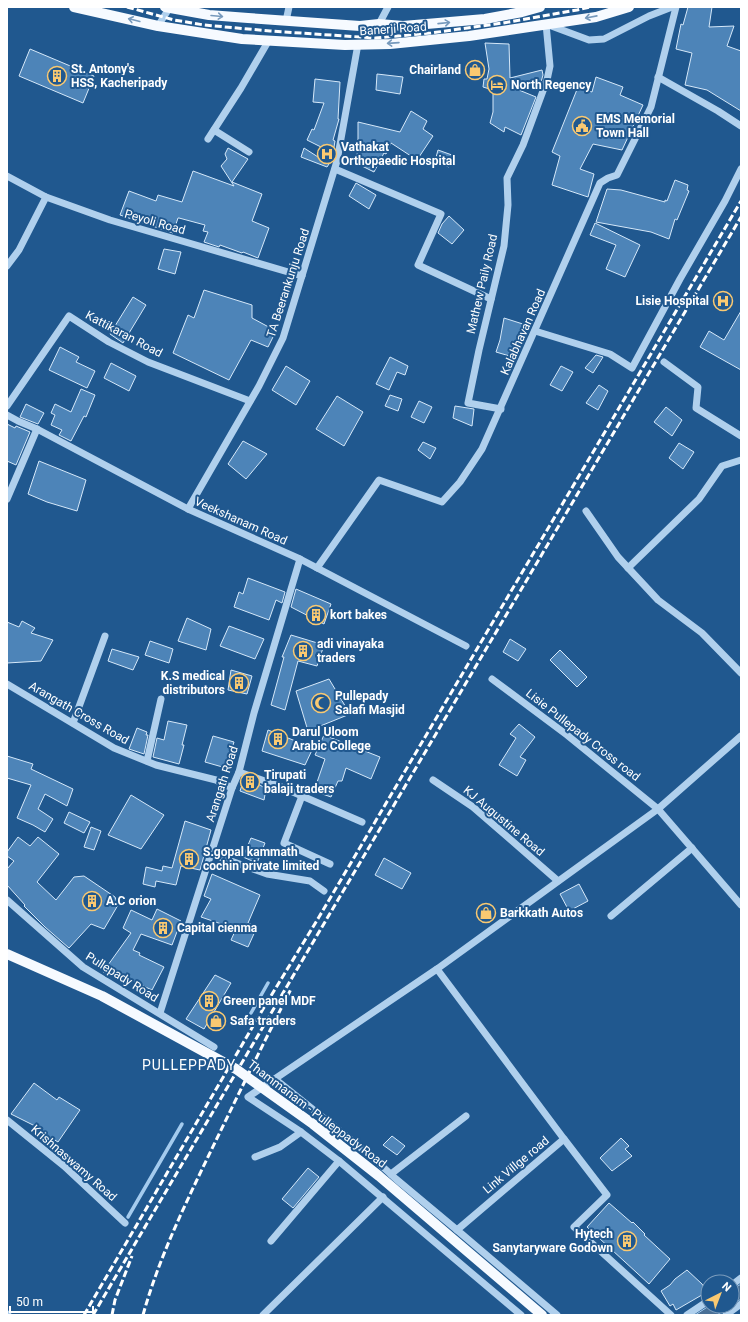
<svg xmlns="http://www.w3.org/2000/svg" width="748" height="1322" viewBox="0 0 748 1322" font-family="Roboto,sans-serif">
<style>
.water{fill:#486f96;stroke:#a4cbee}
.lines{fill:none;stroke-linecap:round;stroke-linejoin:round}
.stream{stroke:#a4cbee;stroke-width:3.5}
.building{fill:#4d84b8;stroke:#d5e8f9}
.minor{stroke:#b0d0ed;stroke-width:7}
.major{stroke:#f6faff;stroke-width:10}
.rail{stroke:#fff;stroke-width:3;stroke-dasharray:7 3;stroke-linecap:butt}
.major-bridge{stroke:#f6faff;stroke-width:10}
.oneway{stroke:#7699bc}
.labels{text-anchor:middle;stroke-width:4;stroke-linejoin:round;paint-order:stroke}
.street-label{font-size:12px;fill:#fff;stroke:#20588f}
.poi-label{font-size:12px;font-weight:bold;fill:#fff;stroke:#20588f;text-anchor:start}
.quarter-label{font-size:14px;letter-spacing:1px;fill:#fff;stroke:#20588f}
</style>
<rect width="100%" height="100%" fill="#20588f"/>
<!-- water -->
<g class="water">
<path d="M741 1284V1299L732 1305V1290Z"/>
<path d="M709 1306H730L717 1315H695Z"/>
</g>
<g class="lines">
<!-- stream -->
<g class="stream">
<path d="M251 1013 268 983"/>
<path d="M128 1217 182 1124"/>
</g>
</g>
<!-- building -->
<g class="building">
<path d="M688 7H712L709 27 734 26 727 46 741 51V111L707 90 685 85 692 53 676 49 681 24 683 25Z"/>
<path d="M485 43 509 44 510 78 542 70 543 75 541 82 514 88 536 97 521 135 505 127 504 132 490 123 493 112V90L483 87 484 79H487L489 69Z"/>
<path d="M30 49 94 76 83 103 19 76Z"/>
<path d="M377 74 403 77 400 94 376 90Z"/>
<path d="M596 77 623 87 620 95 643 105 622 150 593 144 580 169 594 174 588 197 552 185 560 156 552 152 578 87 592 92Z"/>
<path d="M315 79 340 82 338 119H339L333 140 335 141 333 153 307 140 312 129 314 130 324 103 313 102Z"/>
<path d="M411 111 427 121 423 129 433 136 417 160 391 143 386 154 384 153 374 172 356 163 359 141 358 140V122L400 132Z"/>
<path d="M228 148 248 159 232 182 262 194 252 221 269 228 258 258 243 252 242 253 220 245 219 247 204 242 208 232 203 231 205 225 179 218H178L173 233 120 215 129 191 156 201 158 195 182 202 193 171 234 186 221 166 227 159 225 154Z"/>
<path d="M304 148 329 164 327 167 301 157Z"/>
<path d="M438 150 452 155 449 167 435 161Z"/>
<path d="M675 180 688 185 687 190 689 191 677 220 675 219 669 239 651 232 596 222 607 189 621 190 665 202V200L667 201Z"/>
<path d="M356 183 376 195 369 209 349 196Z"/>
<path d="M449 216 464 230 452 244 438 233 442 224Z"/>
<path d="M595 223 640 245 625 277 606 269 616 245 590 235Z"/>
<path d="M164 249 181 252 175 274 158 269Z"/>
<path d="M204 290 252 305V318L276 331 268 347 251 340 229 380 173 353 188 315 194 318Z"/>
<path d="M133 297 146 305 123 343 110 334Z"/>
<path d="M741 311V370L700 347 709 331 724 340Z"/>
<path d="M504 318 526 325 524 340 517 338 513 357 496 352 500 340Z"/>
<path d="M60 347 79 357 76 362 95 371 87 388 49 370Z"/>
<path d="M596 355 603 357 593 373 585 368Z"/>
<path d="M390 357 408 366 405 375 397 372 389 390 376 384Z"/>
<path d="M111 363 136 376 129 391 104 378Z"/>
<path d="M286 366 310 381 296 405 272 390Z"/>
<path d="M561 366 573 372 562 391 550 385Z"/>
<path d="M599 385 608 391 598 410 586 403Z"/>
<path d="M81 389 95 395 86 417 84 416 71 441 59 435 62 430 51 425 55 415 51 413 55 404 71 412Z"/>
<path d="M390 395 402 399 398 411 385 406Z"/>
<path d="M337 396 363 412 344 446 316 429Z"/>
<path d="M419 401 432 407 424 423 411 417Z"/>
<path d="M26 404 44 413 38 424 20 417Z"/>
<path d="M455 406 474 409 472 426 453 418Z"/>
<path d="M666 407 682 420 672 436 654 422Z"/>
<path d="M7 424 15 428 16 426 30 432 16 465 7 461Z"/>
<path d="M243 441 267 454 246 479 228 464Z"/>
<path d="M423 442 436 448 430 459 418 450Z"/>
<path d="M679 443 694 452 683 469 669 458Z"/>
<path d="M39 461 86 480 77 511 47 502 28 494Z"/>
<path d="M248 578 285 592 282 603 276 600 269 620 234 607 239 592 243 594Z"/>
<path d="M296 589 331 604 324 624 291 607Z"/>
<path d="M187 618 211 629 206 650 178 641Z"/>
<path d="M22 621 35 628 31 633 53 640 41 661 7 663V622L19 627Z"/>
<path d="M229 626 264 639 255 659 220 646Z"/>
<path d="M291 635 324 645 317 666 298 661 285 710 271 705 284 657H282Z"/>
<path d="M510 639 526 649 518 661 503 652Z"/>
<path d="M150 641 173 649 169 663 145 655Z"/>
<path d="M112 649 139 657 133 670 108 661Z"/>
<path d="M560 650 587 677 577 687 550 660Z"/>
<path d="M231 670 252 676 247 694 228 690Z"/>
<path d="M329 679 350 714 308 731 296 691Z"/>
<path d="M168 721 187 725 182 745H184L179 764 153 757 157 738 164 740Z"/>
<path d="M519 724 535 737 520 757 526 760 517 776 499 765 516 738 510 734Z"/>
<path d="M137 728 147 732 146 735H148L144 754 129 749Z"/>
<path d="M268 730 313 748 305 765 262 751Z"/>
<path d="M324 735 380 757 371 779 346 768 342 781H338L331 797 314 791 325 759 315 755Z"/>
<path d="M213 736 234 742 226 768 205 762Z"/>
<path d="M7 756 33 764 31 769 73 789 67 806 45 794 38 809 53 819 45 832 33 825 17 818 31 785 7 778Z"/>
<path d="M244 779 260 785 266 789 264 800 240 791Z"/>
<path d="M131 795 164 815 141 849 108 835Z"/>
<path d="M69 812 90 822 84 833 64 823Z"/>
<path d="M185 821 211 830 200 870 181 866 176 885 156 881 155 887 143 884 146 867 162 871 163 866 172 868Z"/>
<path d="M91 827 101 831 94 850 84 847Z"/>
<path d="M18 837 30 846 38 837 59 854 37 882 56 900 74 877 84 876 115 897 118 905 104 929 91 924 69 948 45 927 24 906 25 905 7 885V869L14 861 7 856V852Z"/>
<path d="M251 838 265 843 257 863 243 857Z"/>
<path d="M384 858 411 873 402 889 375 875Z"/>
<path d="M212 874 260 895 248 923 257 927 248 947 231 940 236 929 201 917 211 899 204 896Z"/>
<path d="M579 884 588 901 569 911 560 894Z"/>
<path d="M157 909 181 921 172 945 141 934 133 950 140 953 139 955 164 967 152 990 126 978 125 980 103 972 131 933 123 928 131 910 152 920Z"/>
<path d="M215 975 231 983 204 1029 186 1019Z"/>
<path d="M34 1083 57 1100 59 1097 80 1110 58 1142 38 1130 39 1128 11 1114Z"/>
<path d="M392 1136 405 1146 397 1155 383 1145Z"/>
<path d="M621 1138 629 1146 625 1149 632 1156 612 1171 600 1158Z"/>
<path d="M308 1168 319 1177 293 1208 282 1199Z"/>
<path d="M609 1203 632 1223 633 1222 645 1234 644 1235 670 1259 649 1284 587 1227Z"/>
<path d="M687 1270 702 1284 707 1292 676 1310 673 1304 670 1306 661 1291 670 1285 675 1279Z"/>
</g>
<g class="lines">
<!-- minor -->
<g class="minor">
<path d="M286 21 289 7"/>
<path d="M379 24 388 7"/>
<path d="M158 26 170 7"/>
<path d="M658 77 718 111 741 126"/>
<path d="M214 130 249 152"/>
<path d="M208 139 241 88 269 40"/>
<path d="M335 169 441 214 418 265 491 299"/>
<path d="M7 176 46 197 110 220 302 276"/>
<path d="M7 266 19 250 46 197"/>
<path d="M535 331 610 354 632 368 680 279 725 201 741 169"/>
<path d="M664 362 698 387 696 408 741 436"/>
<path d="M7 406 69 316 109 342 148 362 250 401"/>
<path d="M501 409 468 403 479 350 504 246 508 205 507 178 523 145 547 80 550 66 546 24 589 40 604 39 649 16 672 7"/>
<path d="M7 415 18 421 37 429 188 509 300 559 466 646"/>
<path d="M7 499 37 429"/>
<path d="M188 509 259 386 283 338 337 161 358 44"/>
<path d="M586 511 618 557 658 600 702 633 741 673"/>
<path d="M317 568 379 480 442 502 460 482 482 449 600 183 608 178 617 175 651 107 676 7"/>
<path d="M628 568 699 499 722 466 741 460"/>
<path d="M492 679 567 735 658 809 437 969 248 1097 301 1132 339 1161 521 1315"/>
<path d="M7 684 114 748 156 765 216 780 232 788"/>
<path d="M73 723 105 636"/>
<path d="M741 736 658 809 741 905"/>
<path d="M147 761 161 699"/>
<path d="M239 772 279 786 362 822"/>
<path d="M433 780 473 807 558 881"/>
<path d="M302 796 284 843 330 864"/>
<path d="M212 851 217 856 267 874 310 881 324 891"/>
<path d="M7 900 83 967 214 1047"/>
<path d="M611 916 692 848"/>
<path d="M437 969 564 1139 457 1230 557 1315"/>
<path d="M160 1013 232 788 239 772 254 713 300 559"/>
<path d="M275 1079 371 1156 396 1179 457 1230"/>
<path d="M7 1120 64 1166 125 1223"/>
<path d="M564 1139 607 1195 574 1227 671 1315"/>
<path d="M255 1157 280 1147 301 1132"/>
<path d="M391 1174 466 1116"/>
<path d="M271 1241 339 1161"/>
<path d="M732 1285 741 1278"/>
<path d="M7 1314 8 1315"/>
<path d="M263 1315 383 1197"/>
<path d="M687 1315 708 1301"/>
<path d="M726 1315 741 1304"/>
</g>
<!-- major -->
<g class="major">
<path d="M74 7 158 26 242 39 345 45 390 44 469 36 596 17 629 7"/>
<path d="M165 7 209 15 248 18 360 26 379 24 403 26 485 19 522 12 540 7"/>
</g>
<!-- rail -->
<g class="rail">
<path d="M127 7 174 20 204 25 270 31 375 38 431 33 503 23 577 10 590 7"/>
<path d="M84 1315 263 1009 319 917 741 201"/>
<path d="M93 1315 741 217"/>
<path d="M112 1315 115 1300 132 1256"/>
<path d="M143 1315C158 1261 182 1211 206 1161 234 1103 262 1046 291 989"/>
</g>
<!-- major-bridge -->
<path class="major-bridge" d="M7 954 102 996 236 1069 313 1124 379 1176 542 1315"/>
</g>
<!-- one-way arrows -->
<defs><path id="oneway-shaft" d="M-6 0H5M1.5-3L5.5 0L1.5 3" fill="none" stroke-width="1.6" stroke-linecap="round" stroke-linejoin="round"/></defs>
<g class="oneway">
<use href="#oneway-shaft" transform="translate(217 16) rotate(5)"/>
<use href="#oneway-shaft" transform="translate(591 17) rotate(169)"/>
<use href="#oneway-shaft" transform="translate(134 20) rotate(-166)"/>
<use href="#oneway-shaft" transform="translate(444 23) rotate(-6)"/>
<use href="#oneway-shaft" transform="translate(393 43) rotate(176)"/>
</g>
<!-- icons -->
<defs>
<g id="shop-ring" transform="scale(1)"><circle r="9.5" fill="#20588f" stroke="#fac971" stroke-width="1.5"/><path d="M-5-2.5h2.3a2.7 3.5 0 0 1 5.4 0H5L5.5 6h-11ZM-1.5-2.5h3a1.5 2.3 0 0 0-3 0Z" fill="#fac971"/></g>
<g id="building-ring" transform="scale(1)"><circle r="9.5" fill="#20588f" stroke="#fac971" stroke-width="1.5"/><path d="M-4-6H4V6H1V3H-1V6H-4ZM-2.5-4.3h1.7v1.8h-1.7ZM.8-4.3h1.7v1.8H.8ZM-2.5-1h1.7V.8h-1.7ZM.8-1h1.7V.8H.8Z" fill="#fac971"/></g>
<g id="hotel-ring" transform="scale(1)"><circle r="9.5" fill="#20588f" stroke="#fac971" stroke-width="1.5"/><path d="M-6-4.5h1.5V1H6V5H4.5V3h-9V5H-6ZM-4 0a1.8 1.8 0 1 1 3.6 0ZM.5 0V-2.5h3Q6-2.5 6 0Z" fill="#fac971"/></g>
<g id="civic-ring" transform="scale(1)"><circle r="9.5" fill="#20588f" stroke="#fac971" stroke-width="1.5"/><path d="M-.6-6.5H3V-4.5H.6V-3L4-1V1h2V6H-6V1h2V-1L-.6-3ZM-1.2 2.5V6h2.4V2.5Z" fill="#fac971"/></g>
<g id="hospital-ring" transform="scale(1)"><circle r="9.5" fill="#20588f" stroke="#fac971" stroke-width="1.5"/><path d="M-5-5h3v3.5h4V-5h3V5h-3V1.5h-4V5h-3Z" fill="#fac971"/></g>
<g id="mosque-ring" transform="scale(1)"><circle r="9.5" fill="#20588f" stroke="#fac971" stroke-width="1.5"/><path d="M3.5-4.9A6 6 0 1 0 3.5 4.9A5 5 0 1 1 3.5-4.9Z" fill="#fac971"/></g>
</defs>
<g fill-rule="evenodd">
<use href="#shop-ring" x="475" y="70"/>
<use href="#building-ring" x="57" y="76"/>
<use href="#hotel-ring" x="497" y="85"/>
<use href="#civic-ring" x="582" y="126"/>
<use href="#hospital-ring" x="327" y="154"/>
<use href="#hospital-ring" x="723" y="301"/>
<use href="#building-ring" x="316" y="615"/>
<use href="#building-ring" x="303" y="651"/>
<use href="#building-ring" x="239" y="683"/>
<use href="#mosque-ring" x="321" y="703"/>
<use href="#building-ring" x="278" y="739"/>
<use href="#building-ring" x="250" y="782"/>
<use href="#building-ring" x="189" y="859"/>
<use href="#building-ring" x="92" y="901"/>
<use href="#shop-ring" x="486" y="913"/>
<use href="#building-ring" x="163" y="928"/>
<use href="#building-ring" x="209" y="1001"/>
<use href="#shop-ring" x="216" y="1021"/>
<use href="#building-ring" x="627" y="1241"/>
</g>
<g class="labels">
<!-- street labels -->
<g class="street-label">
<text transform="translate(393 29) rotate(-4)" y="4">Banerji Road</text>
<text transform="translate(155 222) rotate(16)" y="4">Peyoli Road</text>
<text transform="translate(288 283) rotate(-72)" y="4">TA Beerankunju Road</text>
<text transform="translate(482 284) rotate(-77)" y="4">Mathew Paily Road</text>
<text transform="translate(523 332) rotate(-66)" y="4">Kalabhavan Road</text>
<text transform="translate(124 334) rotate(28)" y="4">Kattikaran Road</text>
<text transform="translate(241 521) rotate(24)" y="4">Veekshanam Road</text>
<text transform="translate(79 713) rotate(30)" y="4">Arangath Cross Road</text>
<text transform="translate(583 735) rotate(38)" y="4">Lisie Pullepady Cross road</text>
<text transform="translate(222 784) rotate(-72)" y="4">Arangath Road</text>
<text transform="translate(504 821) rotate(40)" y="4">KJ Augustine Road</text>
<text transform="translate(122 977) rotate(32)" y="4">Pullepady Road</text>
<text transform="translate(317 1114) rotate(37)" y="4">Thammanam - Pulleppady Road</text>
<text transform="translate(74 1163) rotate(41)" y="4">Krishnaswamy Road</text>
<text transform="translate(516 1165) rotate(-40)" y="4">Link Villge road</text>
</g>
<!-- poi labels -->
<g class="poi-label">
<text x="71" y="73">St. Antony's<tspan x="71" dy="14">HSS, Kacheripady</tspan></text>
<text x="461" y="74" text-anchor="end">Chairland</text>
<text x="511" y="89">North Regency</text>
<text x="596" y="123">EMS Memorial<tspan x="596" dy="14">Town Hall</tspan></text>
<text x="341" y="151">Vathakat<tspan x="341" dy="14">Orthopaedic Hospital</tspan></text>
<text x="709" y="305" text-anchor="end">Lisie Hospital</text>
<text x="330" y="619">kort bakes</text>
<text x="317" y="648">adi vinayaka<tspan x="317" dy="14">traders</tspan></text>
<text x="225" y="680" text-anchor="end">K.S medical<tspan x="225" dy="14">distributors</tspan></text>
<text x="335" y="700">Pullepady<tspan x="335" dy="14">Salafi Masjid</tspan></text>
<text x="292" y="736">Darul Uloom<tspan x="292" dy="14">Arabic College</tspan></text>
<text x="264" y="779">Tirupati<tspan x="264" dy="14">balaji traders</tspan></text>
<text x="203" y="856">S.gopal kammath<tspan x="203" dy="14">cochin private limited</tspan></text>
<text x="106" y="905">A.C orion</text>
<text x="500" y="917">Barkkath Autos</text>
<text x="177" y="932">Capital cienma</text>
<text x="223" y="1005">Green panel MDF</text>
<text x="230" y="1025">Safa traders</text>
<text x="613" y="1238" text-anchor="end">Hytech<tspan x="613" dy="14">Sanytaryware Godown</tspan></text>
</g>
<!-- quarter labels -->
<g class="quarter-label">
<text x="189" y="1070">PULLEPPADY</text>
</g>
</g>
<!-- border -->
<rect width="748" height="1322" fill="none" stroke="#ffffff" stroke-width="16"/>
<!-- north arrow -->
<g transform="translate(720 1294) rotate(42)"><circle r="19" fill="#20588f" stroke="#799bbc"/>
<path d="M0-3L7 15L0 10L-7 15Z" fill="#fac971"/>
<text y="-6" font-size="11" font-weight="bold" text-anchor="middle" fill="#ffffff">N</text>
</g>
<!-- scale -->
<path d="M10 1306v6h83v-6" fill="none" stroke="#ffffff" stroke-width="2"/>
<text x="16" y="1306" font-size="12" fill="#ffffff" stroke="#20588f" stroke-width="3" paint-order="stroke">50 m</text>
</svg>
